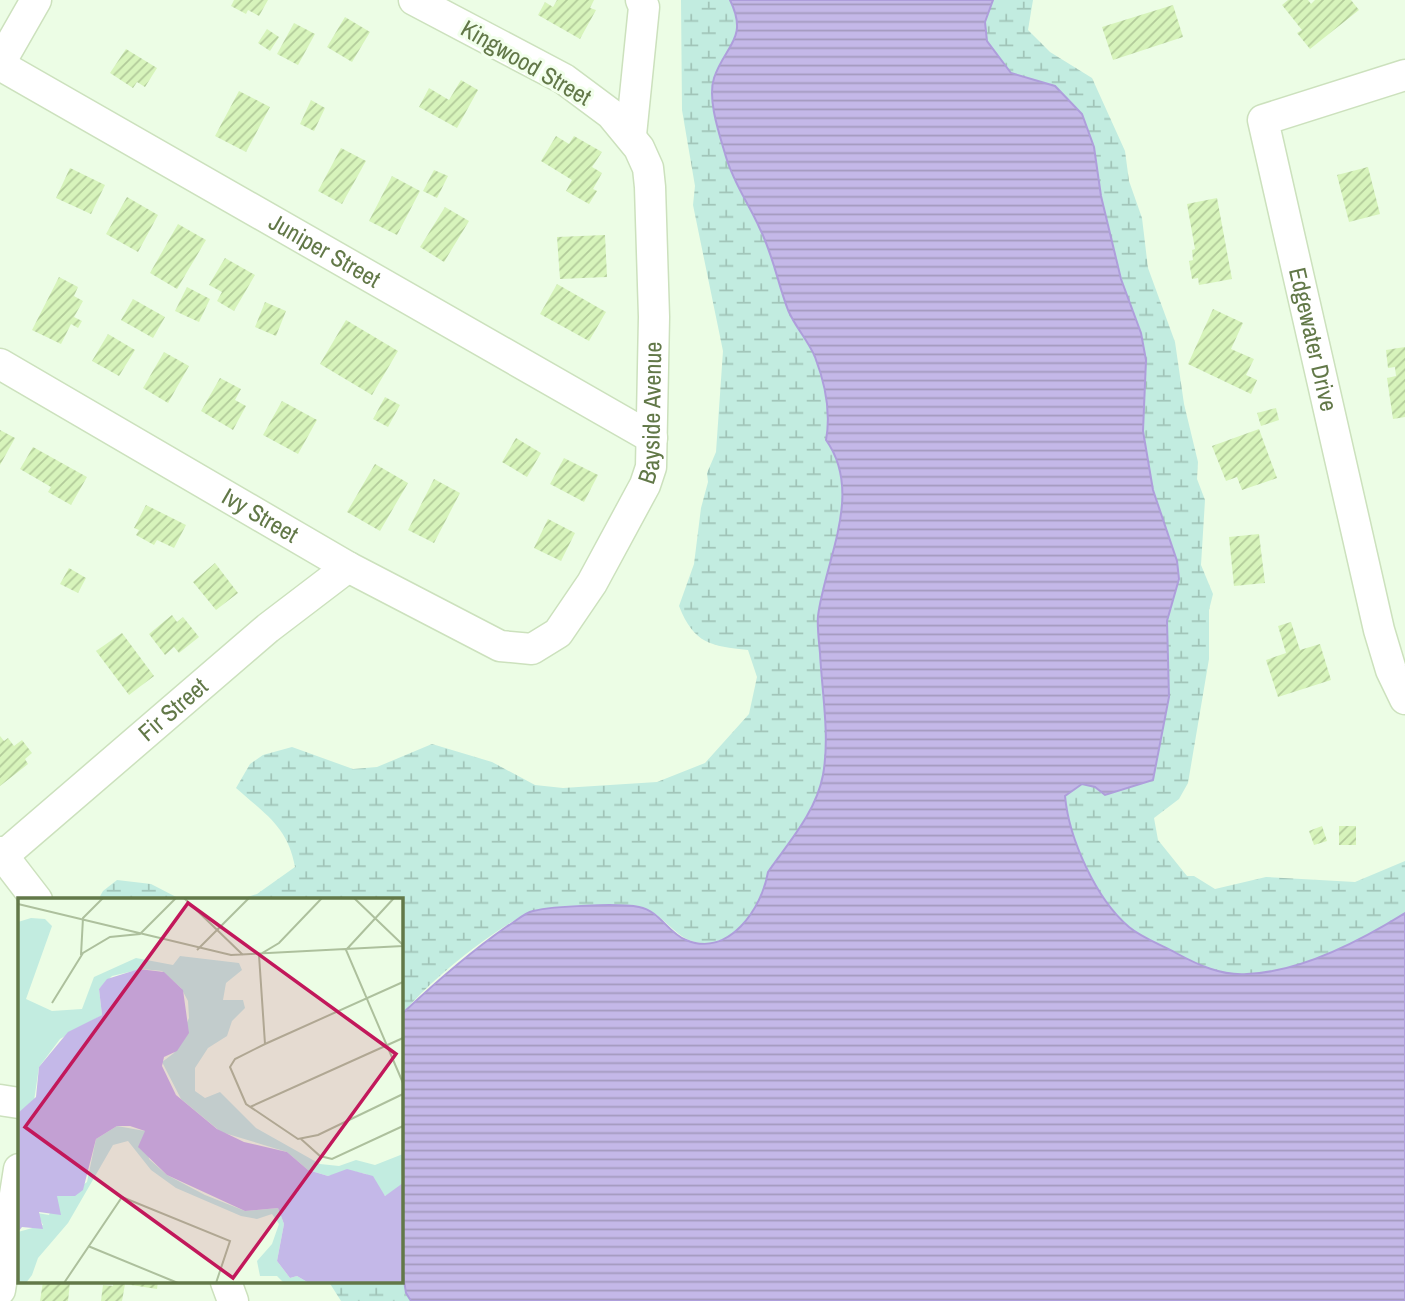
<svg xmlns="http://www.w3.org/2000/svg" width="1405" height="1301" viewBox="0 0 1405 1301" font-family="'Archivo Narrow',sans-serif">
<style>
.wetland{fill:url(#wetland-marsh)}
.water{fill:url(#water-rules);stroke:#ae9edb;stroke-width:2}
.building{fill:url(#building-hatch)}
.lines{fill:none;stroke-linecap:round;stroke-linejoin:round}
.street-casing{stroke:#cce1bd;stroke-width:33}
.street{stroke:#fff;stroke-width:30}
.labels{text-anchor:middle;stroke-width:6;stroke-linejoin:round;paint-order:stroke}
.street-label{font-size:24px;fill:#627848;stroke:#f2ffec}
.inset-road{fill:none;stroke:#adc09d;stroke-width:2}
.view{fill:#c2185b;fill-opacity:0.15;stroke:#c2185b;stroke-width:3.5}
.inset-edge{fill:none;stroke:#627848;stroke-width:3.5}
</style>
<defs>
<pattern id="wetland-marsh" width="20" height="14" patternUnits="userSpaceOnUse" patternTransform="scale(1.75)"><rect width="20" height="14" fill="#c2ece0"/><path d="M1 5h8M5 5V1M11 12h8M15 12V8" fill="none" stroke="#a1c4b8"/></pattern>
<pattern id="water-rules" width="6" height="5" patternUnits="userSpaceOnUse" patternTransform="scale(1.75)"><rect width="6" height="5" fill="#c4b8e8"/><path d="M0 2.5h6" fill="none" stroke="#a39abe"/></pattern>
<pattern id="building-hatch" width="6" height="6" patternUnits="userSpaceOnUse" patternTransform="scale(1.75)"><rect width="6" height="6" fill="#d7f4bb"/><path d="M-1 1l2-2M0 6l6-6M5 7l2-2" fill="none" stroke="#b2ca9a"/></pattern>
</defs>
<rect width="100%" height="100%" fill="#ecfde5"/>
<!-- wetland -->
<g class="wetland">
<path d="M681 0H730C749 39 725 45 714 78 707 100 720 136 726 157 734 184 749 204 760 229 773 255 778 284 788 310 795 327 808 340 815 357 825 383 831 413 826 440 864 493 825 560 818 616 817 627 819 641 820 653 822 693 830 736 823 775 816 812 789 842 768 872 762 904 738 945 702 943 675 942 665 912 639 907 623 904 543 906 528 913 491 931 426 983 401 1016V900H238L257 894 295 867C288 827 265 814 236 788L250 764 263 755 292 747 353 769 377 767 432 744 492 762 535 785 563 788 657 782 705 763 749 714 757 677 748 650C711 646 694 644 679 606L694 564 701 508 708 482 707 473 716 452 723 351 693 205 695 186 682 110Z"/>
<path d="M993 0H1033L1028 30 1050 52 1092 78 1125 151 1129 181 1142 218 1148 268 1175 342 1184 404 1198 462 1197 479 1205 500 1201 565 1213 594 1209 610V659L1188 783 1179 799 1154 818 1158 840 1187 876H1194L1215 889 1266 877 1355 882 1405 861V913C1360 941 1301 972 1247 974 1222 976 1198 965 1176 953 1162 945 1142 938 1129 927 1095 899 1070 839 1065 796L1082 784 1095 787 1169 697 1167 621 1179 579 1177 561 1153 490 1143 431 1146 360 1141 333 1121 279 1101 196 1094 147 1055 86 1011 73 987 41 985 22Z"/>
<path d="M117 880 151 884 182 900H98L103 891Z"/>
<path d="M401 1261 406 1293 411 1301H341L329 1282H401Z"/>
</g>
<!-- water -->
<path class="water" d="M730 0H993L985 22 987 41 1011 73 1055 86 1082 114 1094 147 1101 196 1121 279 1141 333 1146 360 1143 431 1153 490 1177 561 1179 579 1167 621 1169 697 1153 780 1105 795 1095 787 1082 784 1065 796C1069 839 1096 899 1129 927 1142 938 1162 945 1176 953 1198 965 1222 976 1247 974 1301 972 1360 941 1405 913V1301H411L406 1293 401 1261V1016L404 1012C437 981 469 953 506 927 515 922 524 913 533 911 554 906 618 903 639 907 660 911 668 933 686 940 729 958 762 908 768 872 789 842 816 812 823 775 830 736 822 693 820 653 819 641 817 627 818 616 825 560 864 493 826 440 831 413 825 383 815 357 808 340 795 327 788 310 778 284 773 255 760 229 749 204 734 184 726 157 720 136 707 100 714 78 725 45 749 39 730 0Z"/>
<!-- building -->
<g class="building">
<path d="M234 0H268L259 16 248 10 246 14 231 6Z"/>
<path d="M557 0H594L590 8 596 10 580 39 538 15 545 2 553 7Z"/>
<path d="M1288 0H1308L1311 4 1315 0H1351L1359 10 1310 49 1297 33 1302 30 1282 5Z"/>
<path d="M1173 5 1183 37 1113 60 1102 27Z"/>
<path d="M345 17 370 32 352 62 327 47Z"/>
<path d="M294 23 315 34 298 65 277 54Z"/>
<path d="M267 29 279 37 270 51 258 43Z"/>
<path d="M126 49 157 68 145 87 137 82 133 88 110 73Z"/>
<path d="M461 80 478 90 457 128 419 107 429 88 449 100Z"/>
<path d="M239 91 270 107 246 152 215 136Z"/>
<path d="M311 100 325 108 314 131 300 124Z"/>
<path d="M556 136 569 144 574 136 602 152 592 167 602 173 593 189 597 191 589 204 566 191 572 180 541 161Z"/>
<path d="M341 148 366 161 342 204 318 191Z"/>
<path d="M1368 167 1380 214 1349 222 1337 175Z"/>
<path d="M70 168 105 185 91 214 56 198Z"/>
<path d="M434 170 448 176 437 198 423 191Z"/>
<path d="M392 176 420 191 397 235 369 221Z"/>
<path d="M127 197 158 215 138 252 106 234Z"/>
<path d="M1217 198 1232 279 1199 285 1198 278 1192 279 1189 261 1193 260 1192 250 1195 249 1187 204Z"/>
<path d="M445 207 469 221 444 262 420 247Z"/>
<path d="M178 224 206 240 177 289 150 273Z"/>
<path d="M605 235 607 277 560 279 557 237Z"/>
<path d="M225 258 255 275 234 311 217 301 222 292 209 285Z"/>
<path d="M59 277 78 287 74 296 83 301 74 317 82 321 78 328 71 324 61 344 32 330Z"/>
<path d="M557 284 606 312 589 341 540 314Z"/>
<path d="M187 287 210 299 199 322 175 311Z"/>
<path d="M133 299 165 317 153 338 121 320Z"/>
<path d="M265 302 286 311 276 336 255 327Z"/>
<path d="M1213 309 1243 323 1231 349 1254 359 1246 375 1257 380 1251 394 1188 364Z"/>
<path d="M346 320 398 351 372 395 320 364Z"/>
<path d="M108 334 135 350 119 376 92 361Z"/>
<path d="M1405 347V417L1393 419 1387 378 1396 376 1395 367 1388 368 1386 350Z"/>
<path d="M164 352 189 366 168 403 143 388Z"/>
<path d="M220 378 241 389 235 400 246 406 233 430 201 411Z"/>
<path d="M385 397 400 405 388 427 373 419Z"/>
<path d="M282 401 317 420 298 454 263 435Z"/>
<path d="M1276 408 1279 420 1261 426 1257 413Z"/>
<path d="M1259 429 1277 478 1242 490 1237 477 1226 481 1212 446Z"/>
<path d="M0 430 15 438 0 465Z"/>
<path d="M516 438 541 453 527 477 502 462Z"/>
<path d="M33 447 87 477 71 505 48 492 51 487 20 469Z"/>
<path d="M564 458 598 475 584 502 550 484Z"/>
<path d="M375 464 408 483 380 531 347 512Z"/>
<path d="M434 479 460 493 434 543 408 530Z"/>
<path d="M146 505 186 525 174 548 157 540 154 545 136 535 139 530 134 528Z"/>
<path d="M548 519 575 533 561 561 534 548Z"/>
<path d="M1259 534 1265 583 1234 586 1229 537Z"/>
<path d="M215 563 238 593 216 610 193 582Z"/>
<path d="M69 568 86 578 78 593 60 584Z"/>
<path d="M172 615 177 622 183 617 199 637 179 653 174 647 165 655 149 634Z"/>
<path d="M1291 622 1300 650 1320 644 1331 680 1278 697 1266 660 1286 653 1278 626Z"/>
<path d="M122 633 154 676 129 695 96 651Z"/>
<path d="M0 736 4 741 8 738 14 746 22 740 32 753 25 759 28 764 0 786Z"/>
<path d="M1322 826 1327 841 1314 845 1309 831Z"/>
<rect x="1339" y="826" width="17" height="19"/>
<path d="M43 1282H70L68 1301H40Z"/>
<path d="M114 1282H158L157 1289 125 1284 122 1301H101L103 1285 113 1286Z"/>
</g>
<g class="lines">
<!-- street casing -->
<g class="street-casing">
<g id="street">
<path d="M0 63 36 0"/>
<path id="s1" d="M0 65 652 438"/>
<path id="s2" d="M1405 75 1263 120 1379 630 1391 670 1405 699"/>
<path d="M631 135 644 7 641 0"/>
<path id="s3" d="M0 364 348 567 500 646 532 649 558 633 592 583 645 485 651 467 654 317 650 187 648 168 639 148 611 114 564 79 414 0"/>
<path d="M0 852 37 900"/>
<path id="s4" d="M0 854 3 856 268 628 348 567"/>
<path d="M0 1100 19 1103"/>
<path d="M226 1282 233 1301"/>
<path d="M0 1290 19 1169"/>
</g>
</g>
<!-- street -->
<use href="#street" class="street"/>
</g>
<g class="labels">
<!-- street labels -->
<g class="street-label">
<text transform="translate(526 63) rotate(30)" y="8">Kingwood Street</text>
<text dy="8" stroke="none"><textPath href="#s1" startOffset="374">Juniper Street</textPath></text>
<text dy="8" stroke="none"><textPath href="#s2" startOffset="374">Edgewater Drive</textPath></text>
<text dy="8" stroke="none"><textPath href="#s3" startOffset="882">Bayside Avenue</textPath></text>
<text dy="8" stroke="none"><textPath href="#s3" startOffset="301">Ivy Street</textPath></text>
<text dy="8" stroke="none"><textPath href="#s4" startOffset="228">Fir Street</textPath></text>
</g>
</g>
<!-- overview -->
<g transform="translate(18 898)">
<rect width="385" height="385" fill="#ecfde5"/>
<path d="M13 20 27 21 34 28 8 101 34 113 64 111 76 79 118 60 155 67 162 58 221 65 224 72 208 85 205 102H225L227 110 214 123 209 138 190 150 177 170V193L187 200 202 194 238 230 302 266 321 268 338 262 357 267 385 256 383 289 367 298 348 276 334 273 310 278 290 272 269 254 203 234 163 201 144 164 156 155 171 120 170 103 163 90 144 73 124 71 94 78 81 91 84 117 42 141 21 169 16 203 0 215V24ZM99 228 127 233 131 261 149 277 187 297 227 313 260 310 266 326 259 363 272 380 279 378 291 385H266L259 378H242L239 363 254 346 261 326 254 316 239 321 223 318 158 290 133 272 110 243 95 247 50 325 20 360 14 377 8 385H0V334L25 327 19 315 31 317 39 298H49L69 284 78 241Z" fill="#c2ece0"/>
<path d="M121 71 146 74 165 92 171 135 159 153 146 159 144 168 158 197 199 231 226 244 269 254 290 272 310 278 329 271 355 278 367 298 385 285V385H291L279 378 272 380 259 363 266 326 260 310 227 313 149 277 120 249 127 233 112 228H99L78 241 65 292 57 298H39L43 317 21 314 25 331 4 329 0 334V215L18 199 21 169 50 134 84 117 81 91 89 81Z" fill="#c4b8e8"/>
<path class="inset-road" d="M166 0 225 57M336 0 385 47M376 0 328 52 385 185M0 6 213 57 385 48M179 52 231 0M63 57 65 20 85 0M385 84 247 146 217 161 212 169 228 206 280 241 300 237 385 196M34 105 65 55 92 39 122 36 158 0M247 146 241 57 261 45 304 0M232 209 385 140M283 241 302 258 314 261 385 228M70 348 160 385M46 385 104 299 212 343 198 385"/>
<path class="view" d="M170 5 378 156 215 380 7 229Z"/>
<rect width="385" height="385" class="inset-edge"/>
</g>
</svg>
